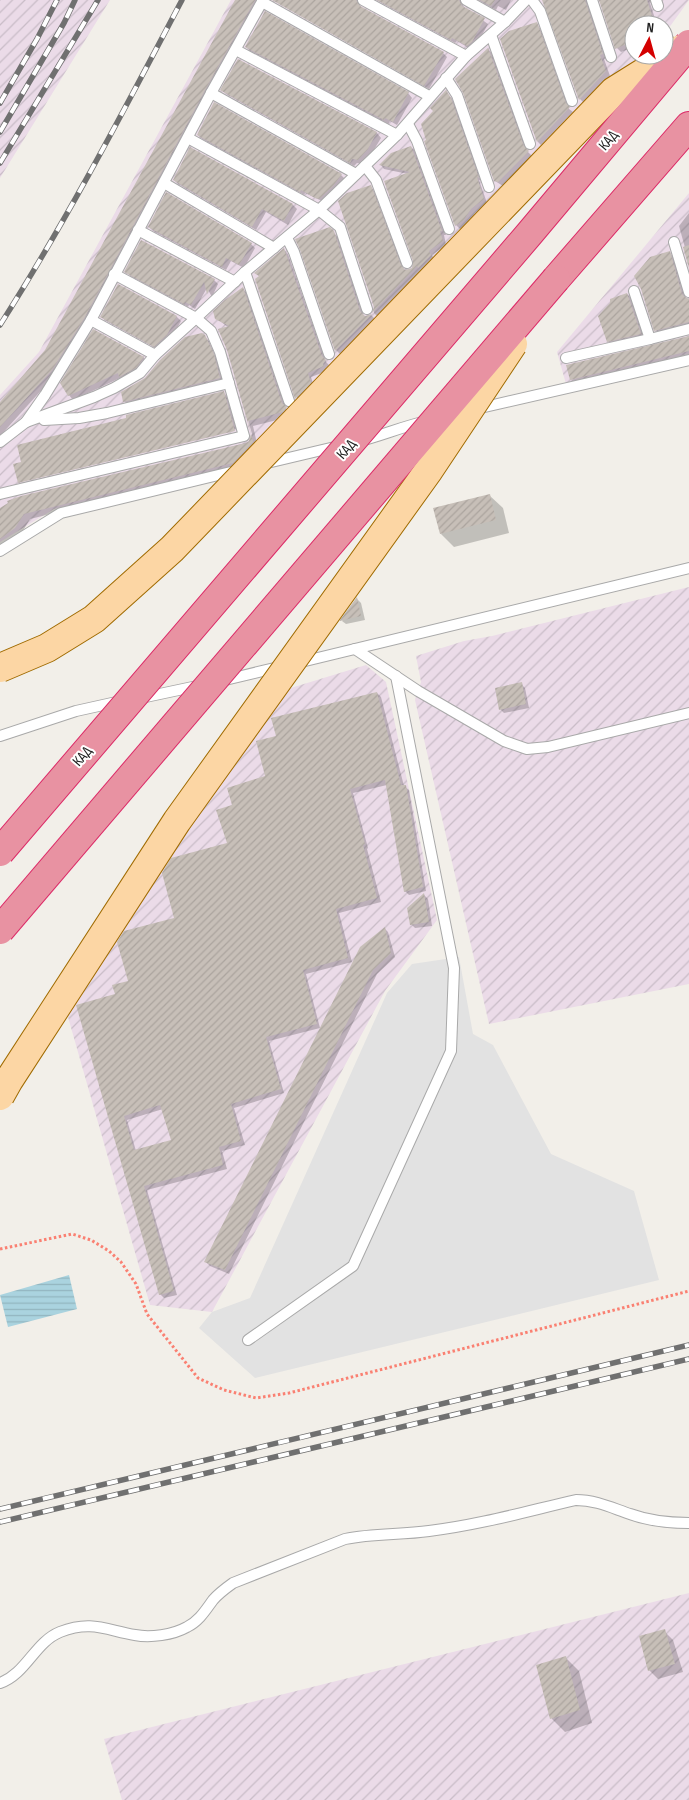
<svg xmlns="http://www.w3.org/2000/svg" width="689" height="1800" viewBox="0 0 689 1800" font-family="'Sofia Sans Condensed',sans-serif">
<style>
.industrial{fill:url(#industrial-furrows)}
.parking{fill:#e2e2e2}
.water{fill:url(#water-rules)}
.shadow{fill:#0003;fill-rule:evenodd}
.building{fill:url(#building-hatch);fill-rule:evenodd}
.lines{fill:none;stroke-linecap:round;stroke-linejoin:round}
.lane-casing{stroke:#a9a9a9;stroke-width:12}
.highway-casing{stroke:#dc2a67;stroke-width:30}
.path{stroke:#fa8072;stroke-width:3;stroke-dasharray:2.5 2.5;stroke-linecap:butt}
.lane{stroke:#fff;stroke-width:10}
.highway{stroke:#e892a2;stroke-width:28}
.rail-casing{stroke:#707070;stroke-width:5.5}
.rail{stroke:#fff;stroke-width:4;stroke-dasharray:11;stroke-linecap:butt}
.primary-bridge-casing{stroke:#a06b00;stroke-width:30;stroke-linecap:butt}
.highway-bridge-casing{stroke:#dc2a67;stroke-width:30;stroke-linecap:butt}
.primary-bridge{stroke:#fcd6a4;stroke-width:28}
.highway-bridge{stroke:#e892a2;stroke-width:28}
.labels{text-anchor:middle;stroke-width:4;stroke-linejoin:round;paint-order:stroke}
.street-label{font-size:15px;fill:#222;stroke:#fff}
</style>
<defs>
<pattern id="industrial-furrows" width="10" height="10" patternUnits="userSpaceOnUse" patternTransform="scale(1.25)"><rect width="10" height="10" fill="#ebdbe8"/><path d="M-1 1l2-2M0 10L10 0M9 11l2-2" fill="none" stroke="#c9bcc7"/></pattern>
<pattern id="water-rules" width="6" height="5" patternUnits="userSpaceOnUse" patternTransform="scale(1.25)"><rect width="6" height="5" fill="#aad3df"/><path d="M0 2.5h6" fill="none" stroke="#92b5bf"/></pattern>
<pattern id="building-hatch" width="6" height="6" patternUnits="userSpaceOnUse" patternTransform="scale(1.25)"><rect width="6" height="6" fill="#c7bfb8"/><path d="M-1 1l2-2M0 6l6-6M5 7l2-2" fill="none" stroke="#aba49e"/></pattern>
</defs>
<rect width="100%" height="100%" fill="#f2efe9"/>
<!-- industrial -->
<g class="industrial">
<path d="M0 0H110L0 178Z"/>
<path d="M231 0H689L671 25 664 32V25H634V55H640L591 103 258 462 54 509 0 542V395L39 352Z"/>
<path d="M689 193V354L566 384 557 352Z"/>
<path d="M689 587V984L489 1024 415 700 421 682 416 656 464 641 492 636Z"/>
<path d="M366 665 386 682 437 920 385 991 212 1312 150 1305 64 1003 281 691Z"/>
<path d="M689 1593V1800H122L104 1739Z"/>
</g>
<!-- parking -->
<path class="parking" d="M459 957 473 1034 493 1045 551 1154 634 1191 659 1280 255 1378 199 1328 212 1312 250 1298 387 993 412 964Z"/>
<!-- water -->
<path class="water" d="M69 1275 77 1309 8 1327 0 1295Z"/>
<!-- shadow -->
<g class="shadow">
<path d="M237 0H263L56 374 0 436V404L46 351Z"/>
<path d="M273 0H363L360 6 362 8 443 53 447 57 429 89Z"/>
<path d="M376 0H466L463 5 464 7 488 24 476 46 472 50 457 41 455 43Z"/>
<path d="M478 0H511L506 10 498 6 496 10Z"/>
<path d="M544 0H591L606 58 604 59 610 76 584 103 580 99Z"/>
<path d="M601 0H655L650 3 657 25H634V47L621 52 617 48Z"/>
<path d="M536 24 540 28 569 109 573 112 541 145 538 142 501 39Z"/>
<path d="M246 47 408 93 412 98 397 125 390 121 388 124 250 51Z"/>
<path d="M488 49 492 53 527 151 532 156 503 186 495 181Z"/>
<path d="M238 60 377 133 381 138 372 153 363 164 357 163 354 166 226 94 222 90Z"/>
<path d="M449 96 455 103 481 181 479 180 487 203 475 213 468 224 460 229 456 225 435 111Z"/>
<path d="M198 135 341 175 345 179 324 202 305 193 304 195 202 139Z"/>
<path d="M411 147 415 151 446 235H444L446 245 432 255 434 260 423 271 421 270 377 316 374 313 370 186 374 191 404 270 413 269 415 260 408 174 384 169 381 165Z"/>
<path d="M174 180 293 205 297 209 288 225 266 212 256 230 178 184Z"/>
<path d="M689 213V262L679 226Z"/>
<path d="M149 227 251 244 255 248 244 268 231 261 226 270 153 231Z"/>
<path d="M333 232 338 237 364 317 371 315 375 319 340 354 336 350 297 240Z"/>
<path d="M142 241 214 280 218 284 212 297 207 288 195 309 189 305 188 307 130 276 126 271Z"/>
<path d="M284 250 288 254 326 362 329 365 326 368 327 371 311 377 314 387 300 402 297 398 256 280 260 277 256 273Z"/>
<path d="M669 252 673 257 686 299 689 300V327L660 334 656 330Z"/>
<path d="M118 286 177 317 181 321 171 339 159 350 106 321 102 317Z"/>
<path d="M243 289 248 294 289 417 253 426 258 448 239 468 30 519 21 534 0 548V509L249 442 252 434 228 350 229 328 216 318Z"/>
<path d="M627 294 631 298 644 338 613 345 608 341Z"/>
<path d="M94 331 144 358 148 362 124 381 120 378 73 400 69 395Z"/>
<path d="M202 334 209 341 217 360 224 382 128 405 124 401 146 379Z"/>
<path d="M689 336V356L575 384 571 380Z"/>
<path d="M224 393 228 397 237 429 20 481V483L19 482 15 465 22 463 18 446 128 419 127 416Z"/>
<path d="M238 432 239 435 23 486 20 483Z"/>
<path d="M489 495 503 508 509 533 454 547 441 534Z"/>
<path d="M357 599 361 603 365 620 346 624 342 621Z"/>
<path d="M521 684 525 688 529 708 504 713 500 709Z"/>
<path d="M377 693 381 697 404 786 409 790 426 891 409 895 405 891 387 785 353 793 368 848 367 849 381 902 339 913 352 962 306 974 320 1028 269 1041 284 1093 234 1108 245 1145 222 1151 227 1169 147 1190 177 1295 164 1298 160 1294 78 1006 116 995 129 982 176 919 228 844 234 806 267 777 277 737ZM163 1109 173 1141 136 1151 127 1120Z"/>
<path d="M424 895 428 899 432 926 415 928 411 924Z"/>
<path d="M384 928 388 932 395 957 377 974 229 1274 210 1266 206 1262Z"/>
<path d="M664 1631 673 1640 683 1672 658 1679 649 1670Z"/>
<path d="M566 1658 579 1671 592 1723 565 1732 552 1719 537 1666Z"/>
</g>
<!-- building -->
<g class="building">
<path d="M235 0H255L205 90 85 317 52 370 0 427V402L45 350Z"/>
<path d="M272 0H356L360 6 444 52 424 86Z"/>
<path d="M377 0H459L462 6 485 18 472 42 467 46 452 38 451 40Z"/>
<path d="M480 0H495L491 6Z"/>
<path d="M542 0H585L603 54 600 55 606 71 579 100Z"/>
<path d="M599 0H647L655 25H634V41L615 49Z"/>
<path d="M265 11 409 92 393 122 385 118 384 120 245 47Z"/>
<path d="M537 22 566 103 570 107 537 142 500 39 509 31Z"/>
<path d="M488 48 524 146 529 151 498 182 494 181 463 93 455 79Z"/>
<path d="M238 59 377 132 368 149 358 160 352 159 350 163 220 90Z"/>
<path d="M446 90 451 98 479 178 477 177 484 199 471 209 464 220 455 226 424 141 426 140 421 124 433 111 430 108Z"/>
<path d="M214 102 342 174 333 186 319 199 315 198 301 190 300 192 197 135Z"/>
<path d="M411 146 442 231H440L443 241 429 251 431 255 418 268 417 266 372 313 374 307 338 201 347 193 371 185 401 265 405 270 412 268 413 261 384 181 410 172 379 165 391 153Z"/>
<path d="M190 147 293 204 284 221 262 209 252 227 173 180Z"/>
<path d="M166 192 252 243 239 265 226 258 222 267 148 227Z"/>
<path d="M330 227 334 231 360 311 365 316 372 314 335 351 300 250 295 239Z"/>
<path d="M141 240 215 279 207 294 204 282 191 305 185 302 184 304 124 272Z"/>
<path d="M689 245V268L683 247Z"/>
<path d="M284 248 322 356 326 360 323 364 324 366 308 373 311 383 295 399 255 279 259 276 254 273Z"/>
<path d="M670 251 682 294 685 297 689 299V322L654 331 641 289 634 276 650 257Z"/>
<path d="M118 284 177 316 167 335 154 347 100 317Z"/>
<path d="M243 287 282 403 287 407 283 412 248 421 253 442 233 463 24 514 15 528 0 539V508L8 503 7 501 21 496 246 443 249 441 251 434 227 350 218 329 229 326 215 319 213 311 225 300Z"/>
<path d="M627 293 641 334 607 342 598 316 610 303V299Z"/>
<path d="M93 329 144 357 136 368 119 377 118 373 68 396 60 383Z"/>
<path d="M202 333 205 335 214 354 220 378 123 402 121 392 145 378 160 360 185 337Z"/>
<path d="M689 336V351L570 380 566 365Z"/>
<path d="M224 391 235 431 18 483 13 464 21 462 17 445 126 418V415Z"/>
<path d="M490 494 496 520 440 534 433 508Z"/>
<path d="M357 597 361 616 340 621V620Z"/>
<path d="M522 682 526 704 499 710 495 688Z"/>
<path d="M377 692 401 785H406L423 887 404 892 385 780 350 789 365 844 363 845 377 898 336 909 348 958 303 970 317 1024 266 1037 281 1089 231 1104 241 1141 219 1147 223 1165 144 1186 174 1291 159 1295 76 1005 115 994 112 985 128 981 117 942 124 931 174 918 162 873 171 858 227 843 216 810 232 805 227 788 265 776 256 741 276 736 271 718ZM160 1105 171 1140 134 1150 124 1116Z"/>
<path d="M424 893 429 922 410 925 407 908Z"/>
<path d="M385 927 391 953 373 970 225 1270 204 1262 360 947Z"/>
<path d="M665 1629 675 1664 648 1671 639 1636Z"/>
<path d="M566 1656 580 1710 550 1719 536 1665Z"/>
</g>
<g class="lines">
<!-- lane casing -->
<g class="lane-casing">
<g id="lane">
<path d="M363 0 466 56"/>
<path d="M466 0 505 22"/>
<path d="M532 0 540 11 572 101"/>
<path d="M592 0 611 57"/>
<path d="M656 0 658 6"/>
<path d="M262 2 429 96"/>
<path d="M491 35 530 144"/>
<path d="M236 50 397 135"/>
<path d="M446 78 457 95 489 187"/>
<path d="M211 93 356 174"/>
<path d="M408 124 417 141 449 229"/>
<path d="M188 138 319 210 340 227 367 309"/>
<path d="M365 166 376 180 407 263"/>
<path d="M164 183 274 248"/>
<path d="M138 230 235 282"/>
<path d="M287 238 294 252 329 354"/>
<path d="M674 242 689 292"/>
<path d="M245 272 289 401"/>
<path d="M634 291 650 339"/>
<path d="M91 320 155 355"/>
<path d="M566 358 650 339 689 329"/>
<path d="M476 409 689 360"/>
<path d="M44 420 79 418 107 413 229 383"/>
<path d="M26 422 94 397 114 388 140 373 155 355 196 318 245 272 319 210 397 135 466 56 505 22 526 0"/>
<path d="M360 441C383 435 404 426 427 421"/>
<path d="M0 442 26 422 45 395 91 320 211 93 263 0"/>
<path d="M263 464 339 446"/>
<path d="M0 494 244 436 220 352 211 331 196 318 114 274"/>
<path d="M0 551 61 513 239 470"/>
<path d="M355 649 418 691 504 741 527 749 548 747 689 713"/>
<path d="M297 663 689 568"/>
<path d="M221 681 283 666"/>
<path d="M141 698 202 685"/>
<path d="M0 736 76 711 121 701"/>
<path d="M248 1340 353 1266 451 1051 454 968 396 676"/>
<path d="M0 1683C26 1674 35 1642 60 1632 91 1620 106 1630 135 1635 150 1638 173 1635 187 1627 199 1621 205 1611 213 1600 219 1593 226 1588 233 1583L345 1539C373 1533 401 1535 429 1531 479 1525 528 1511 576 1500 596 1500 612 1508 630 1514 649 1521 669 1523 689 1523"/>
</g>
</g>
<!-- highway casing -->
<g class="highway-casing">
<path id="highway" d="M556 279 689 126"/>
</g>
<!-- path -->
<path class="path" d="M0 1249 72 1234 91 1240 109 1251 121 1262 136 1284 147 1314 198 1378 224 1390 256 1398 289 1393 689 1291"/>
<!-- lane -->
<use href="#lane" class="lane"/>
<!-- highway -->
<use href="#highway" class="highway"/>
<!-- rail casing -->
<g class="rail-casing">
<g id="rail">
<path d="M0 103 37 39 57 0"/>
<path d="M0 132 64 23 75 0"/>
<path d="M0 163 98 0"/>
<path d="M0 325C67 220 124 110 182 0"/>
<path d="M0 1509 689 1345"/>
<path d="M0 1522 689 1359"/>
</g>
</g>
<!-- rail -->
<use href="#rail" class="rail"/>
<!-- primary-bridge casing -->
<g class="primary-bridge-casing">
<g id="primary-bridge">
<path d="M0 668 47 648 94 619 172 549 614 91 681 49"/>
<path d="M0 1096 9 1080 177 821 429 470 513 344"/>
</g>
</g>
<!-- highway-bridge casing -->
<g class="highway-bridge-casing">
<g id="highway-bridge">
<path d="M0 852 530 233 689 44"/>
<path d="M0 930 556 279"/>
</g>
</g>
<!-- primary-bridge -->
<use href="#primary-bridge" class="primary-bridge"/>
<!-- highway-bridge -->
<use href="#highway-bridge" class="highway-bridge"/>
</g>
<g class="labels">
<!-- street labels -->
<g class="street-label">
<text transform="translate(608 140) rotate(-50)" y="5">КАД</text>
<text transform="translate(346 449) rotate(-49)" y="5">КАД</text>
<text transform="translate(82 756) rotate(-49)" y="5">КАД</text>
</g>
</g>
<!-- north arrow -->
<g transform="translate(649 40) rotate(6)"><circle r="24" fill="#ffffff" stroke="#a7a7a7"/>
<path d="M0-4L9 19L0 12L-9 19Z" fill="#d40000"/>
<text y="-8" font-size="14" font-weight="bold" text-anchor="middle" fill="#222222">N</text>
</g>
</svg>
